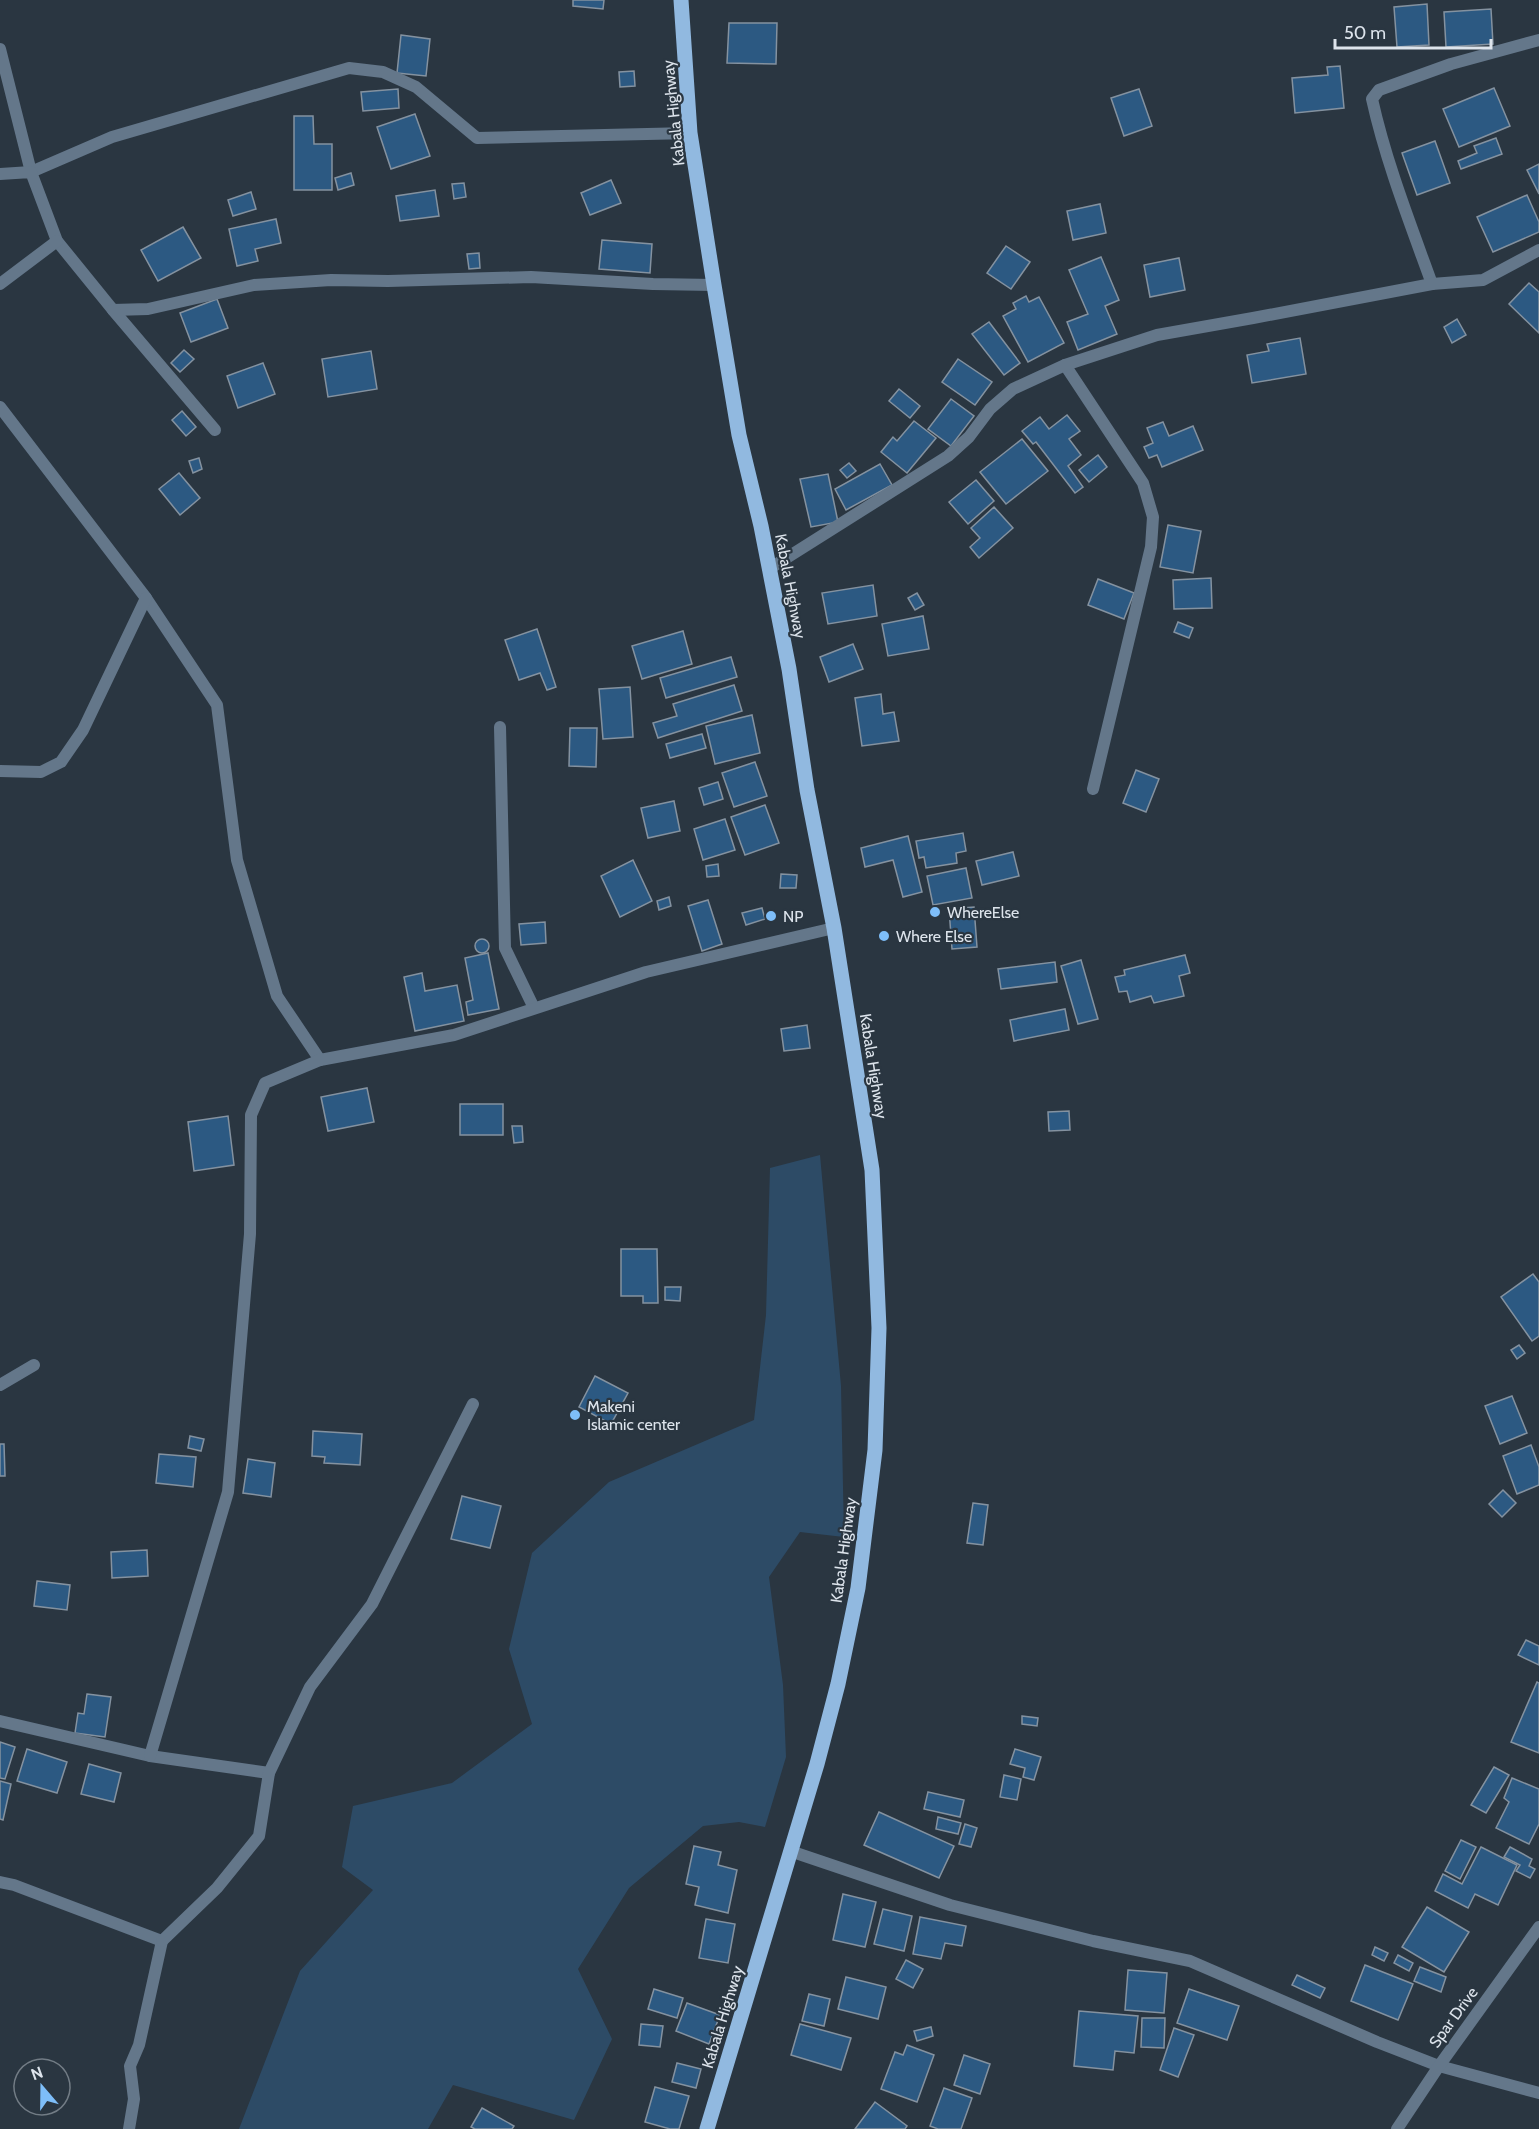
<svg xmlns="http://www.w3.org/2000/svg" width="1539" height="2129" viewBox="0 0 1539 2129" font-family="Cabin,sans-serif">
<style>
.green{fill:#2d4b66}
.building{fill:#2c5982;stroke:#8492a0;stroke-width:1.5}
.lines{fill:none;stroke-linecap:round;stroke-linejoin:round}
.minor{stroke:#64778a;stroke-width:12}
.primary{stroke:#91b9e0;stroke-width:15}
.poi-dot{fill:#7ebef9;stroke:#2a3641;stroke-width:2}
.labels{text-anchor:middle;stroke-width:4.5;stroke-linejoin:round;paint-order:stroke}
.street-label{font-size:16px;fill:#dde4ec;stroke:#2a3641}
.poi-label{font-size:16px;fill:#dde4ec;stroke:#2a3641;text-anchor:start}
</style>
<rect width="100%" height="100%" fill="#2a3641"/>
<!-- green -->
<path class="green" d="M820 1155 841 1386 844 1537 800 1532 769 1577 783 1685 786 1757 765 1827 739 1822 703 1826 629 1888 578 1969 612 2039 574 2120 453 2085 428 2129H239L300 1971 373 1890 342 1867 353 1806 452 1783 532 1724 509 1649 532 1553 609 1482 754 1420 766 1315 770 1168Z"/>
<!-- building -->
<g class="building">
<path d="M573 0H604L603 9 573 6Z"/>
<path d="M1427 4 1429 45 1397 47 1394 7Z"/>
<path d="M1491 9 1493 44 1446 47 1444 12Z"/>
<path d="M729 23H777L776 64 727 63Z"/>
<path d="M401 35 430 39 426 76 397 73Z"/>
<path d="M1340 66 1344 108 1295 113 1292 78 1328 75 1327 67Z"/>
<path d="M634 71 635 86 620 87 619 72Z"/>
<path d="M1494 88 1510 126 1459 147 1443 109Z"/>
<path d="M398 89 399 108 363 111 361 92Z"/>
<path d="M1139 89 1152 126 1124 136 1111 98Z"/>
<path d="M415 114 430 156 391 169 377 127Z"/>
<path d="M294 116H313L314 144H332V190H294Z"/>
<path d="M1496 138 1502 154 1461 169 1458 161 1477 153 1474 146Z"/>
<path d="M1435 141 1450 183 1417 195 1402 153Z"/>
<path d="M1539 164V194L1527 170Z"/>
<path d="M351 173 354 185 338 190 335 178Z"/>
<path d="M611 180 621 203 590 215 581 193Z"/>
<path d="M464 183 466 197 454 199 452 184Z"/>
<path d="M435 190 439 216 400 221 396 196Z"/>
<path d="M251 192 256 209 233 216 228 200Z"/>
<path d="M1527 195 1539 222V232L1493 252 1477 217Z"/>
<path d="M1100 204 1106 233 1073 240 1067 211Z"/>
<path d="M276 219 281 243 255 249 258 261 237 266 229 229Z"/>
<path d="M183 227 201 258 158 281 141 250Z"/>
<path d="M602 240 652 244 650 273 599 269Z"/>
<path d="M1006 246 1030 262 1011 289 987 273Z"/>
<path d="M479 253 480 268 469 269 467 254Z"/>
<path d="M1101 257 1119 300 1105 306 1117 334 1078 350 1067 322 1088 314 1069 270Z"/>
<path d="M1179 258 1185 290 1150 297 1144 265Z"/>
<path d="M1529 283 1539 292V333L1509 304Z"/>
<path d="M1026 296 1029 302 1039 297 1064 343 1028 362 1003 316 1016 309 1013 303Z"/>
<path d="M217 299 228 328 191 342 180 313Z"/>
<path d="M1457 319 1466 335 1452 343 1444 327Z"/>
<path d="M989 322 1020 363 1004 375 972 334Z"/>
<path d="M1300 338 1306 374 1252 383 1247 355 1269 351 1267 344Z"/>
<path d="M184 350 194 359 180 372 171 363Z"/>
<path d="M371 351 377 389 328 397 322 359Z"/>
<path d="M958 359 992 382 975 405 942 382Z"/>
<path d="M263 363 275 394 238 408 227 376Z"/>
<path d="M899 389 920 406 910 418 889 401Z"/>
<path d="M951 399 974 416 951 446 928 429Z"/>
<path d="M182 411 196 427 186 436 172 420Z"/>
<path d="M1067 415 1080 431 1069 439 1081 455 1068 466 1083 487 1075 493 1036 442 1033 444 1022 431 1040 417 1049 429Z"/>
<path d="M914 421 936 438 907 473 881 452 893 437 897 441Z"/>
<path d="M1163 422 1169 436 1193 426 1203 450 1162 467 1157 455 1149 458 1144 447 1153 443 1147 428Z"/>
<path d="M1022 439 1048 471 1006 504 980 472Z"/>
<path d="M1098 455 1107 467 1089 482 1079 470Z"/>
<path d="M199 458 202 469 193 473 189 461Z"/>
<path d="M849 463 856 471 847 478 840 470Z"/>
<path d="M880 464 892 485 846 510 835 489Z"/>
<path d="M179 473 200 498 180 515 159 489Z"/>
<path d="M828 474 838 522 811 527 800 479Z"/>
<path d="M976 480 994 501 968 524 949 502Z"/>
<path d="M994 507 1013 528 979 558 970 547 980 538 971 528Z"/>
<path d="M1168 525 1201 531 1193 573 1160 567Z"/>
<path d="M1211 578 1212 608 1174 609 1173 580Z"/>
<path d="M1098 579 1134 593 1124 619 1088 605Z"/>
<path d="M873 585 877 616 828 624 822 593Z"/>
<path d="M917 593 924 605 915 610 908 598Z"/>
<path d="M923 616 929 649 888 656 882 624Z"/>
<path d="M1178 622 1193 628 1189 638 1174 632Z"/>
<path d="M537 629 556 687 547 690 540 673 519 680 505 640Z"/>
<path d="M683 631 692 664 642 679 632 646Z"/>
<path d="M853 644 863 669 829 682 820 657Z"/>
<path d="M731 657 737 677 666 698 660 678Z"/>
<path d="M734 685 742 711 658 738 653 723 677 716 673 704Z"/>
<path d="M630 687 633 737 603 739 599 689Z"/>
<path d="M881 694 883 714 894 712 899 741 862 746 855 698Z"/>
<path d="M752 715 760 753 715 764 706 726Z"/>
<path d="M570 728H597L596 767 569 766Z"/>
<path d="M702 734 706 748 670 758 666 744Z"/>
<path d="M755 762 767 796 734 807 722 773Z"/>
<path d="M1136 770 1159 779 1146 812 1123 803Z"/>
<path d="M718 782 723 799 704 805 699 788Z"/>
<path d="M674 801 680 831 648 838 641 808Z"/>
<path d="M765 805 779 843 745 855 731 817Z"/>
<path d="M725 819 735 850 703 860 694 829Z"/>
<path d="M963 833 966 851 956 853 957 863 926 868 924 857 919 858 916 841Z"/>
<path d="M908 836 922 892 903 897 893 860 865 867 861 848Z"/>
<path d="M1013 852 1019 876 982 885 976 861Z"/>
<path d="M633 860 652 901 620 917 601 876Z"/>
<path d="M718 864 719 876 707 877 706 866Z"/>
<path d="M966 868 972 898 933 905 927 876Z"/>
<path d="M781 874 797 875 796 888H780Z"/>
<path d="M669 897 671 906 659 910 657 901Z"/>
<path d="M708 900 722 944 702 951 688 906Z"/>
<path d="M974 907 977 947 952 949 949 909Z"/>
<path d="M762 908 765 919 746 925 742 913Z"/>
<path d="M545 922 546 943 521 945 519 924Z"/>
<circle cx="482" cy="946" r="7"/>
<path d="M488 953 499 1009 468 1015 466 1002 473 1000 465 958Z"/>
<path d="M1185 955 1190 973 1179 976 1184 996 1154 1003 1151 996 1130 1002 1127 991 1119 992 1115 977 1125 975 1124 970Z"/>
<path d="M1081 960 1098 1019 1078 1024 1061 966Z"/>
<path d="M1055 962 1057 982 1001 989 998 969Z"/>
<path d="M422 973 425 991 457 985 464 1021 415 1031 404 977Z"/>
<path d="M1065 1009 1069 1030 1014 1041 1010 1020Z"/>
<path d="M807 1025 810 1048 784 1051 781 1029Z"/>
<path d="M367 1088 374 1122 328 1131 321 1097Z"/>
<rect x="460" y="1104" width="43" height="31"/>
<path d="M1069 1111 1070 1130 1049 1131 1048 1112Z"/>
<path d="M228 1116 234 1165 194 1171 188 1122Z"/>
<path d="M512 1126H522L523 1142 514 1143Z"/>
<path d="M621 1249H657L658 1303H643V1296H621Z"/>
<path d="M1533 1274 1539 1282V1336L1532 1341 1501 1297Z"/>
<path d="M665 1287H681L680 1301 665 1300Z"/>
<path d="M1519 1345 1525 1353 1517 1359 1511 1350Z"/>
<path d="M595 1376 628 1393 611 1424 579 1407Z"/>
<path d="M1512 1396 1527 1433 1500 1444 1485 1406Z"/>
<path d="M313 1431 362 1434 360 1465 324 1463 325 1457 312 1456Z"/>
<path d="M190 1436 204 1439 201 1451 188 1448Z"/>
<path d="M0 1444H4L5 1476H0Z"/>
<path d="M1531 1445 1539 1467V1485L1517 1494 1503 1456Z"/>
<path d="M159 1454 196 1457 193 1487 156 1483Z"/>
<path d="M248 1459 275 1463 271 1497 243 1493Z"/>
<path d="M1503 1490 1516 1503 1502 1517 1489 1504Z"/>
<path d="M462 1496 501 1506 490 1548 451 1539Z"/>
<path d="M973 1503 988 1505 983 1545 967 1543Z"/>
<path d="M147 1550 148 1576 112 1578 111 1552Z"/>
<path d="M37 1581 70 1585 67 1610 34 1606Z"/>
<path d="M1526 1640 1539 1646V1665L1518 1655Z"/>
<path d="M1537 1682 1539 1683V1753L1511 1742Z"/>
<path d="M87 1694 111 1697 105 1737 75 1733 78 1713 84 1714Z"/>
<path d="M1022 1716 1038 1718 1037 1726 1022 1724Z"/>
<path d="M0 1742 15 1747 5 1779 0 1778Z"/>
<path d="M27 1749 67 1762 57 1793 17 1781Z"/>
<path d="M1015 1749 1041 1757 1034 1780 1023 1777 1025 1768 1010 1764Z"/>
<path d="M89 1764 121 1773 114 1802 81 1794Z"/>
<path d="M1494 1767 1509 1775 1486 1813 1471 1805Z"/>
<path d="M1004 1775 1021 1779 1017 1800 1000 1797Z"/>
<path d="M1512 1778 1539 1789V1824L1529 1844 1496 1828 1509 1802 1504 1798Z"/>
<path d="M0 1781 11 1784 3 1820 0 1819Z"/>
<path d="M928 1792 964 1800 960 1817 924 1809Z"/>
<path d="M879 1812 954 1846 939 1878 864 1845Z"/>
<path d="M938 1817 961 1823 958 1834 936 1829Z"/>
<path d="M965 1824 977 1828 971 1847 959 1844Z"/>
<path d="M1461 1840 1476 1847 1460 1879 1445 1871Z"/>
<path d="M694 1846 721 1852 718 1865 737 1870 728 1913 695 1905 699 1887 686 1884Z"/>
<path d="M1481 1847 1517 1865 1498 1905 1475 1894 1468 1908 1435 1891 1443 1874 1462 1884Z"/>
<path d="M1510 1847 1532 1859 1529 1866 1535 1869 1530 1878 1516 1871 1520 1865 1504 1857Z"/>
<path d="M843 1894 876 1902 865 1947 833 1940Z"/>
<path d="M1427 1907 1469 1932 1444 1972 1402 1947Z"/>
<path d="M883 1909 912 1916 904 1951 874 1944Z"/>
<path d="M920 1917 966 1926 962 1946 945 1943 941 1959 913 1954Z"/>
<path d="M706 1919 735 1924 728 1963 699 1958Z"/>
<path d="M1375 1947 1388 1953 1384 1961 1372 1955Z"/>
<path d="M1398 1955 1413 1963 1409 1971 1394 1963Z"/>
<path d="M906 1960 923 1969 913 1988 896 1979Z"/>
<path d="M1365 1965 1413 1984 1398 2020 1351 2001Z"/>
<path d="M1420 1967 1446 1977 1441 1992 1414 1981Z"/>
<path d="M1128 1970 1167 1973 1164 2013 1125 2010Z"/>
<path d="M1297 1975 1325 1988 1320 1998 1292 1985Z"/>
<path d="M846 1977 886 1987 878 2019 838 2009Z"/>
<path d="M654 1989 683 1998 677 2018 648 2009Z"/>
<path d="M1189 1989 1239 2006 1227 2040 1177 2023Z"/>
<path d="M809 1994 830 1999 824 2026 802 2021Z"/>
<path d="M687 2003 720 2015 709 2044 676 2031Z"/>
<path d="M1079 2011 1138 2016 1134 2053 1115 2051 1113 2070 1074 2066Z"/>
<path d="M1142 2018H1165L1164 2048 1141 2047Z"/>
<path d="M641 2024 663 2026 660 2047 639 2045Z"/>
<path d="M800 2024 851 2038 841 2070 791 2055Z"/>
<path d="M931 2027 933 2036 917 2041 914 2031Z"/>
<path d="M1174 2028 1194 2035 1178 2077 1160 2070Z"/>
<path d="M907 2045 934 2055 917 2102 881 2089 895 2052 903 2055Z"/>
<path d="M964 2055 990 2064 980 2094 954 2085Z"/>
<path d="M677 2063 701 2069 696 2088 672 2082Z"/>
<path d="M655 2087 689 2096 679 2129H670L645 2122Z"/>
<path d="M944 2088 972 2098 961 2129H938L930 2126Z"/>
<path d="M875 2102 907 2126 905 2129H855Z"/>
<path d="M482 2108 514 2126 512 2129H475L471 2127Z"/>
</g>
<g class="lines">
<!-- minor -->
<g class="minor">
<path d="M0 49 31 172 112 137 349 68 383 72 416 87 477 138 690 133"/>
<path d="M0 174 31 172 57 241 113 310 148 309 254 285 331 280 388 281 531 277 653 284 714 285"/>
<path d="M0 284 57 241"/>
<path d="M1432 284C1410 223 1386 162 1372 99L1379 90 1451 64 1539 40"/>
<path d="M113 310 215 430"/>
<path d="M1065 365 1143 483 1153 517 1151 547 1093 789"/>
<path d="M0 407 146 598 217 705 237 860 277 996 320 1060"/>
<path d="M769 569 948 456 969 437 990 409 1013 389 1065 365 1157 335 1253 318 1432 284 1483 280 1539 250"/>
<path d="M500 727 505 948 534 1008"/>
<path d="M0 771 41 772 61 762 83 730 146 598"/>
<path d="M0 1385 34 1365"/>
<path d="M0 1721 150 1756 269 1773"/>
<path d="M150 1756 228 1492 250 1234 251 1115 265 1083 320 1060 454 1035 646 972 834 928"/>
<path d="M790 1851 950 1905 1093 1941 1190 1961 1377 2042 1439 2066 1539 2093"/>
<path d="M0 1882 14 1885 162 1941 139 2045 130 2066 134 2099 129 2129"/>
<path d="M162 1941 217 1888 259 1836 269 1773 310 1687 372 1604 473 1404"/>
<path d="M1397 2129 1439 2066 1539 1927"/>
</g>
<!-- primary -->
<path class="primary" d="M681 0 690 133 714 285 739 435 761 526 789 669 807 790 834 928 872 1170 879 1328 875 1450 858 1588 838 1684 817 1764 707 2129"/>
</g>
<!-- markers -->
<g class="poi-dot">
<circle cx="935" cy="912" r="6"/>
<circle cx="771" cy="916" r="6"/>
<circle cx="884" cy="936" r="6"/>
<circle cx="575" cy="1415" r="6"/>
</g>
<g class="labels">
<!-- street labels -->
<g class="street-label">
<text transform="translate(673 113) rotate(-96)" y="6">Kabala Highway</text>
<text transform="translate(791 586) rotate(79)" y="6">Kabala Highway</text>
<text transform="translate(874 1066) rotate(81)" y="6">Kabala Highway</text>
<text transform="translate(843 1550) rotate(-82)" y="6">Kabala Highway</text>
<text transform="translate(722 2017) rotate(-73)" y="6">Kabala Highway</text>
<text transform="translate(1453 2017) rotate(-54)" y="6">Spar Drive</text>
</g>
<!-- poi labels -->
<g class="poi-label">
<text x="947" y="918">WhereElse</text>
<text x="783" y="922">NP</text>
<text x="896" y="942">Where Else</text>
<text x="587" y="1412">Makeni<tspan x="587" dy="18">Islamic center</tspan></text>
</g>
</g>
<!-- north arrow -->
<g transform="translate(42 2087) rotate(340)"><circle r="28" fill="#2a3641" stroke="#727c85" stroke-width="1.5"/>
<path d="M0-4.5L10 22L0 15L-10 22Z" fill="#7ebef9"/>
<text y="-9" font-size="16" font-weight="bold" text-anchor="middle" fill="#dde4ec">N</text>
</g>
<!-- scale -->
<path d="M1335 39v9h156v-9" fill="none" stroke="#dde4ec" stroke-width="3"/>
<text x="1344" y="39" font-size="18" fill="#dde4ec" stroke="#2a3641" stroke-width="4.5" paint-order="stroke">50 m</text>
</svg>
